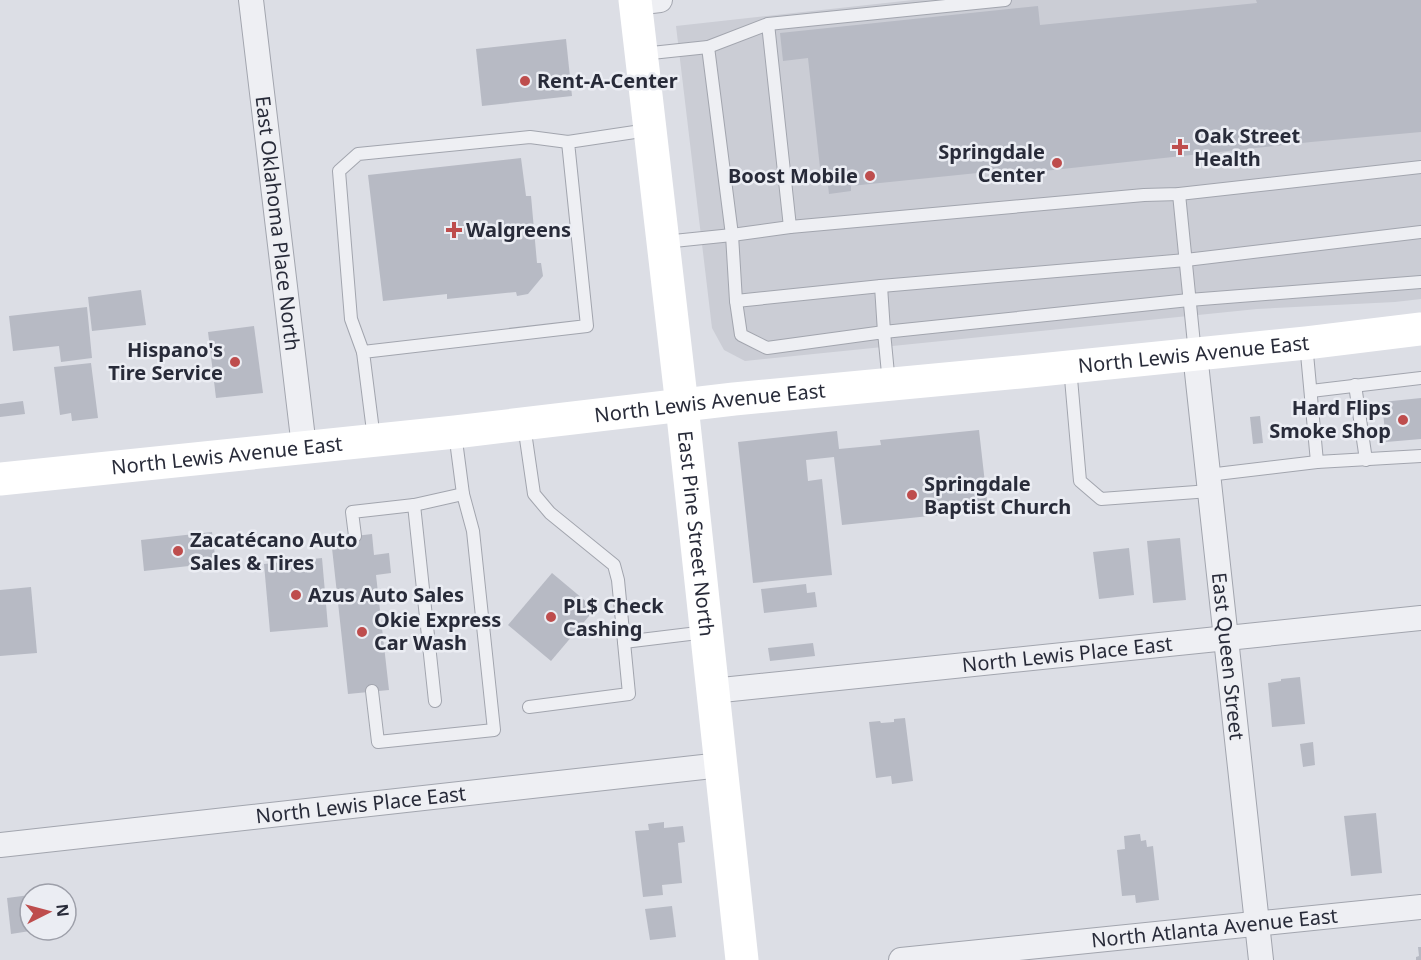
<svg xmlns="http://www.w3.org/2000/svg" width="1421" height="960" viewBox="0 0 1421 960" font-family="'Noto Sans',sans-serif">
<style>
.built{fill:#cbcdd5}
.building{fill:#b7bac4}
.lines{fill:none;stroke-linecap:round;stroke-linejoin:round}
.lane-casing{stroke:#a2a5ae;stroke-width:14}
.street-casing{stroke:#a2a5ae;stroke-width:26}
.lane{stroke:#eeeff3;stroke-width:12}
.street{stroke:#eeeff3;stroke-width:24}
.secondary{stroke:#fff;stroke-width:33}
.poi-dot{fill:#be4d4d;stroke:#ebedf3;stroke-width:2}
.labels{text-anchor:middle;stroke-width:5;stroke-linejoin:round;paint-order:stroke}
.poi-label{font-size:20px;font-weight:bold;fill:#282b39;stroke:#ebedf3;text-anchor:start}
.street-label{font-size:20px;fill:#282b39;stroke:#ebedf3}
</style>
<rect width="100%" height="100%" fill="#dcdee5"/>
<!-- built -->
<path class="built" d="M913 0H1421V299L1395 302 1257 309 745 361 724 350 712 328 676 26Z"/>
<!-- building -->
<g class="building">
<path d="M1256 0H1421V132L1311 142 997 176V171L870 184 851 186V191L829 194 826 168H820L808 58 783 61 780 33 1038 6 1040 25 1257 3Z"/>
<path d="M566 39 572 96 482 106 476 49Z"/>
<path d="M521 158 526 196H531L537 263H541L543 276 528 294 517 296 516 292 447 299V294L383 301 368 175Z"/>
<path d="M141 290 146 325 92 331 88 297Z"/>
<path d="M87 307 92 358 61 362 59 346 13 351 9 316Z"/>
<path d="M254 326 263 393 216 398 208 332Z"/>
<path d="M91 363 98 418 72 421 71 413 60 415 54 367Z"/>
<path d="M1421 398V439L1386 442 1382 402Z"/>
<path d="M23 401 25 414 0 417V404Z"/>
<path d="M1260 416 1263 443 1253 444 1250 417Z"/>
<path d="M979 430 988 510 842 525 834 457 806 460 808 481 822 479 832 575 753 583 738 442 837 431 839 449 881 445 880 440Z"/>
<path d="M212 532 216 563 144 571 141 540Z"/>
<path d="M372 534 374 555 389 553 391 573 376 575 389 690 348 694 331 539Z"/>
<path d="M1180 538 1186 600 1153 603 1147 541Z"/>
<path d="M1129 548 1134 595 1099 599 1093 552Z"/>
<path d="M322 558 328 627 270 632 264 564Z"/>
<path d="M552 573 595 609 551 661 508 625Z"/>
<path d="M806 584 807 593 815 592 817 607 764 613 761 589Z"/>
<path d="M31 587 37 653 0 656V590Z"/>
<path d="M813 643 815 656 770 661 768 648Z"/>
<path d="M1300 677 1305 724 1272 727 1268 683 1281 681V679Z"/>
<path d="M905 718 913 781 892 784 891 776 876 778 869 722 880 721 881 723 894 722V719Z"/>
<path d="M1313 742 1315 765 1303 767 1300 744Z"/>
<path d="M1376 813 1382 873 1351 876 1344 816Z"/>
<path d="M664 822V828L683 826 685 842 678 843 682 883 662 885 663 895 643 897 635 831 649 830 648 824Z"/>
<path d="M1140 834 1141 841 1146 840 1147 847 1153 846 1159 900 1136 903 1135 895 1122 896 1117 850 1125 849 1124 836Z"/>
<path d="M30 895V931L11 934 7 898Z"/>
<path d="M672 906 676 937 650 940 645 909Z"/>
<path d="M1418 947H1421V960H1416V957L1419 956Z"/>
</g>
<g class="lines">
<!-- lane casing -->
<g class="lane-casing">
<g id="lane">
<path d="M768 24 1005 0"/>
<path d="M708 47 732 235 736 301 741 335 767 348 884 332 889 384"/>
<path d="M642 54 708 47 768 24 790 227"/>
<path d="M1179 194 1195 354"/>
<path d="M664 242 732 235 790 227 1144 195 1179 194 1421 167"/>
<path d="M881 286 884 332 1189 300 1421 282"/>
<path d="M736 301 881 286 1186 260 1421 232"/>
<path d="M1306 343 1317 462 1421 456"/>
<path d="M363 352 351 319 339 171 358 154 530 137 568 142"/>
<path d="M1070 367 1080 481 1101 499 1210 491"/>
<path d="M1355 385 1366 460"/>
<path d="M1311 391 1421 378"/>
<path d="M524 425 534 494 550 513 614 565 618 580 629 694 529 707"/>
<path d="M374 439 363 352 587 326 568 142 648 130"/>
<path d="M1208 475 1317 462"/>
<path d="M414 505 435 701"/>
<path d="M355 536 352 512 414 505 463 494"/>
<path d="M624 642 706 632"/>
<path d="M372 691 378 742 494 730 473 531 463 494 455 433"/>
</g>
</g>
<!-- street casing -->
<g class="street-casing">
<g id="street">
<path id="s1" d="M251 0 304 447"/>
<path d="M635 3 660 0"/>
<path id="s2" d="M1195 354 1261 960"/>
<path id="s3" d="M712 691 1421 618"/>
<path id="s4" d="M0 845 721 765"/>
<path id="s5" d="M901 960 1421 907"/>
</g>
</g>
<!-- lane -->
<use href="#lane" class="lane"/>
<!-- street -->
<use href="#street" class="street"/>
<!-- secondary -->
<g class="secondary">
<path id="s6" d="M635 0 682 406 742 960"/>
<path id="s7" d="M0 479 455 432 734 399 1020 372 1306 343 1421 329"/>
</g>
</g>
<!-- markers -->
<g class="poi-dot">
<circle cx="525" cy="81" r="6"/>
<path d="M1177 138h6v6h6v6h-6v6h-6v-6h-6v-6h6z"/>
<circle cx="1057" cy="163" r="6"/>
<circle cx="870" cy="176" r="6"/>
<path d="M451 221h6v6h6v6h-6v6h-6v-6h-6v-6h6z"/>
<circle cx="235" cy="362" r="6"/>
<circle cx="1403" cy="420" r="6"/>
<circle cx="912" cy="495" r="6"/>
<circle cx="178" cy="551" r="6"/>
<circle cx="296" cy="595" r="6"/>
<circle cx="551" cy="617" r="6"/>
<circle cx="362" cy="632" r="6"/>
</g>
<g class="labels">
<!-- poi labels -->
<g class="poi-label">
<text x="537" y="88">Rent-A-Center</text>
<text x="1194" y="143">Oak Street<tspan x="1194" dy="23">Health</tspan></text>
<text x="1045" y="159" text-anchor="end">Springdale<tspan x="1045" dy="23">Center</tspan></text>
<text x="858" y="183" text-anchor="end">Boost Mobile</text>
<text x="466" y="237">Walgreens</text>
<text x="223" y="357" text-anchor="end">Hispano's<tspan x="223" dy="23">Tire Service</tspan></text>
<text x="1391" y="415" text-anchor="end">Hard Flips<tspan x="1391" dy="23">Smoke Shop</tspan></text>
<text x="924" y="491">Springdale<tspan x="924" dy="23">Baptist Church</tspan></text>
<text x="190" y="547">Zacatécano Auto<tspan x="190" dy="23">Sales &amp; Tires</tspan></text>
<text x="308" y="602">Azus Auto Sales</text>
<text x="563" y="613">PL$ Check<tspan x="563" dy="23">Cashing</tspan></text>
<text x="374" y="627">Okie Express<tspan x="374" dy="23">Car Wash</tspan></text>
</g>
<!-- street labels -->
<g class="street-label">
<text dy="7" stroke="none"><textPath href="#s1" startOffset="225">East Oklahoma Place North</textPath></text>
<text dy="7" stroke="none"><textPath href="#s7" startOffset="1200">North Lewis Avenue East</textPath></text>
<text dy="7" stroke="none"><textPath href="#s7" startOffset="714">North Lewis Avenue East</textPath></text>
<text dy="7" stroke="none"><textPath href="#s7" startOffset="228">North Lewis Avenue East</textPath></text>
<text dy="7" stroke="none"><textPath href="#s6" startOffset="537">East Pine Street North</textPath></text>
<text dy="7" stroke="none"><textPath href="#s3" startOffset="357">North Lewis Place East</textPath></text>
<text dy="7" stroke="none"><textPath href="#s2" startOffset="304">East Queen Street</textPath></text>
<text dy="7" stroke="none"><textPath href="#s4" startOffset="363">North Lewis Place East</textPath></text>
<text dy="7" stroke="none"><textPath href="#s5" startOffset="315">North Atlanta Avenue East</textPath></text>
</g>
</g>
<!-- north arrow -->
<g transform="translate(48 912) rotate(84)"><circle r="28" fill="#ebedf3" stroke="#9d9fa9" stroke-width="1.5"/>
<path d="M0-4.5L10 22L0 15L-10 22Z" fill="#be4d4d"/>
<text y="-9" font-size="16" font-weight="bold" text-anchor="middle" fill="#282b39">N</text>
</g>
</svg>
